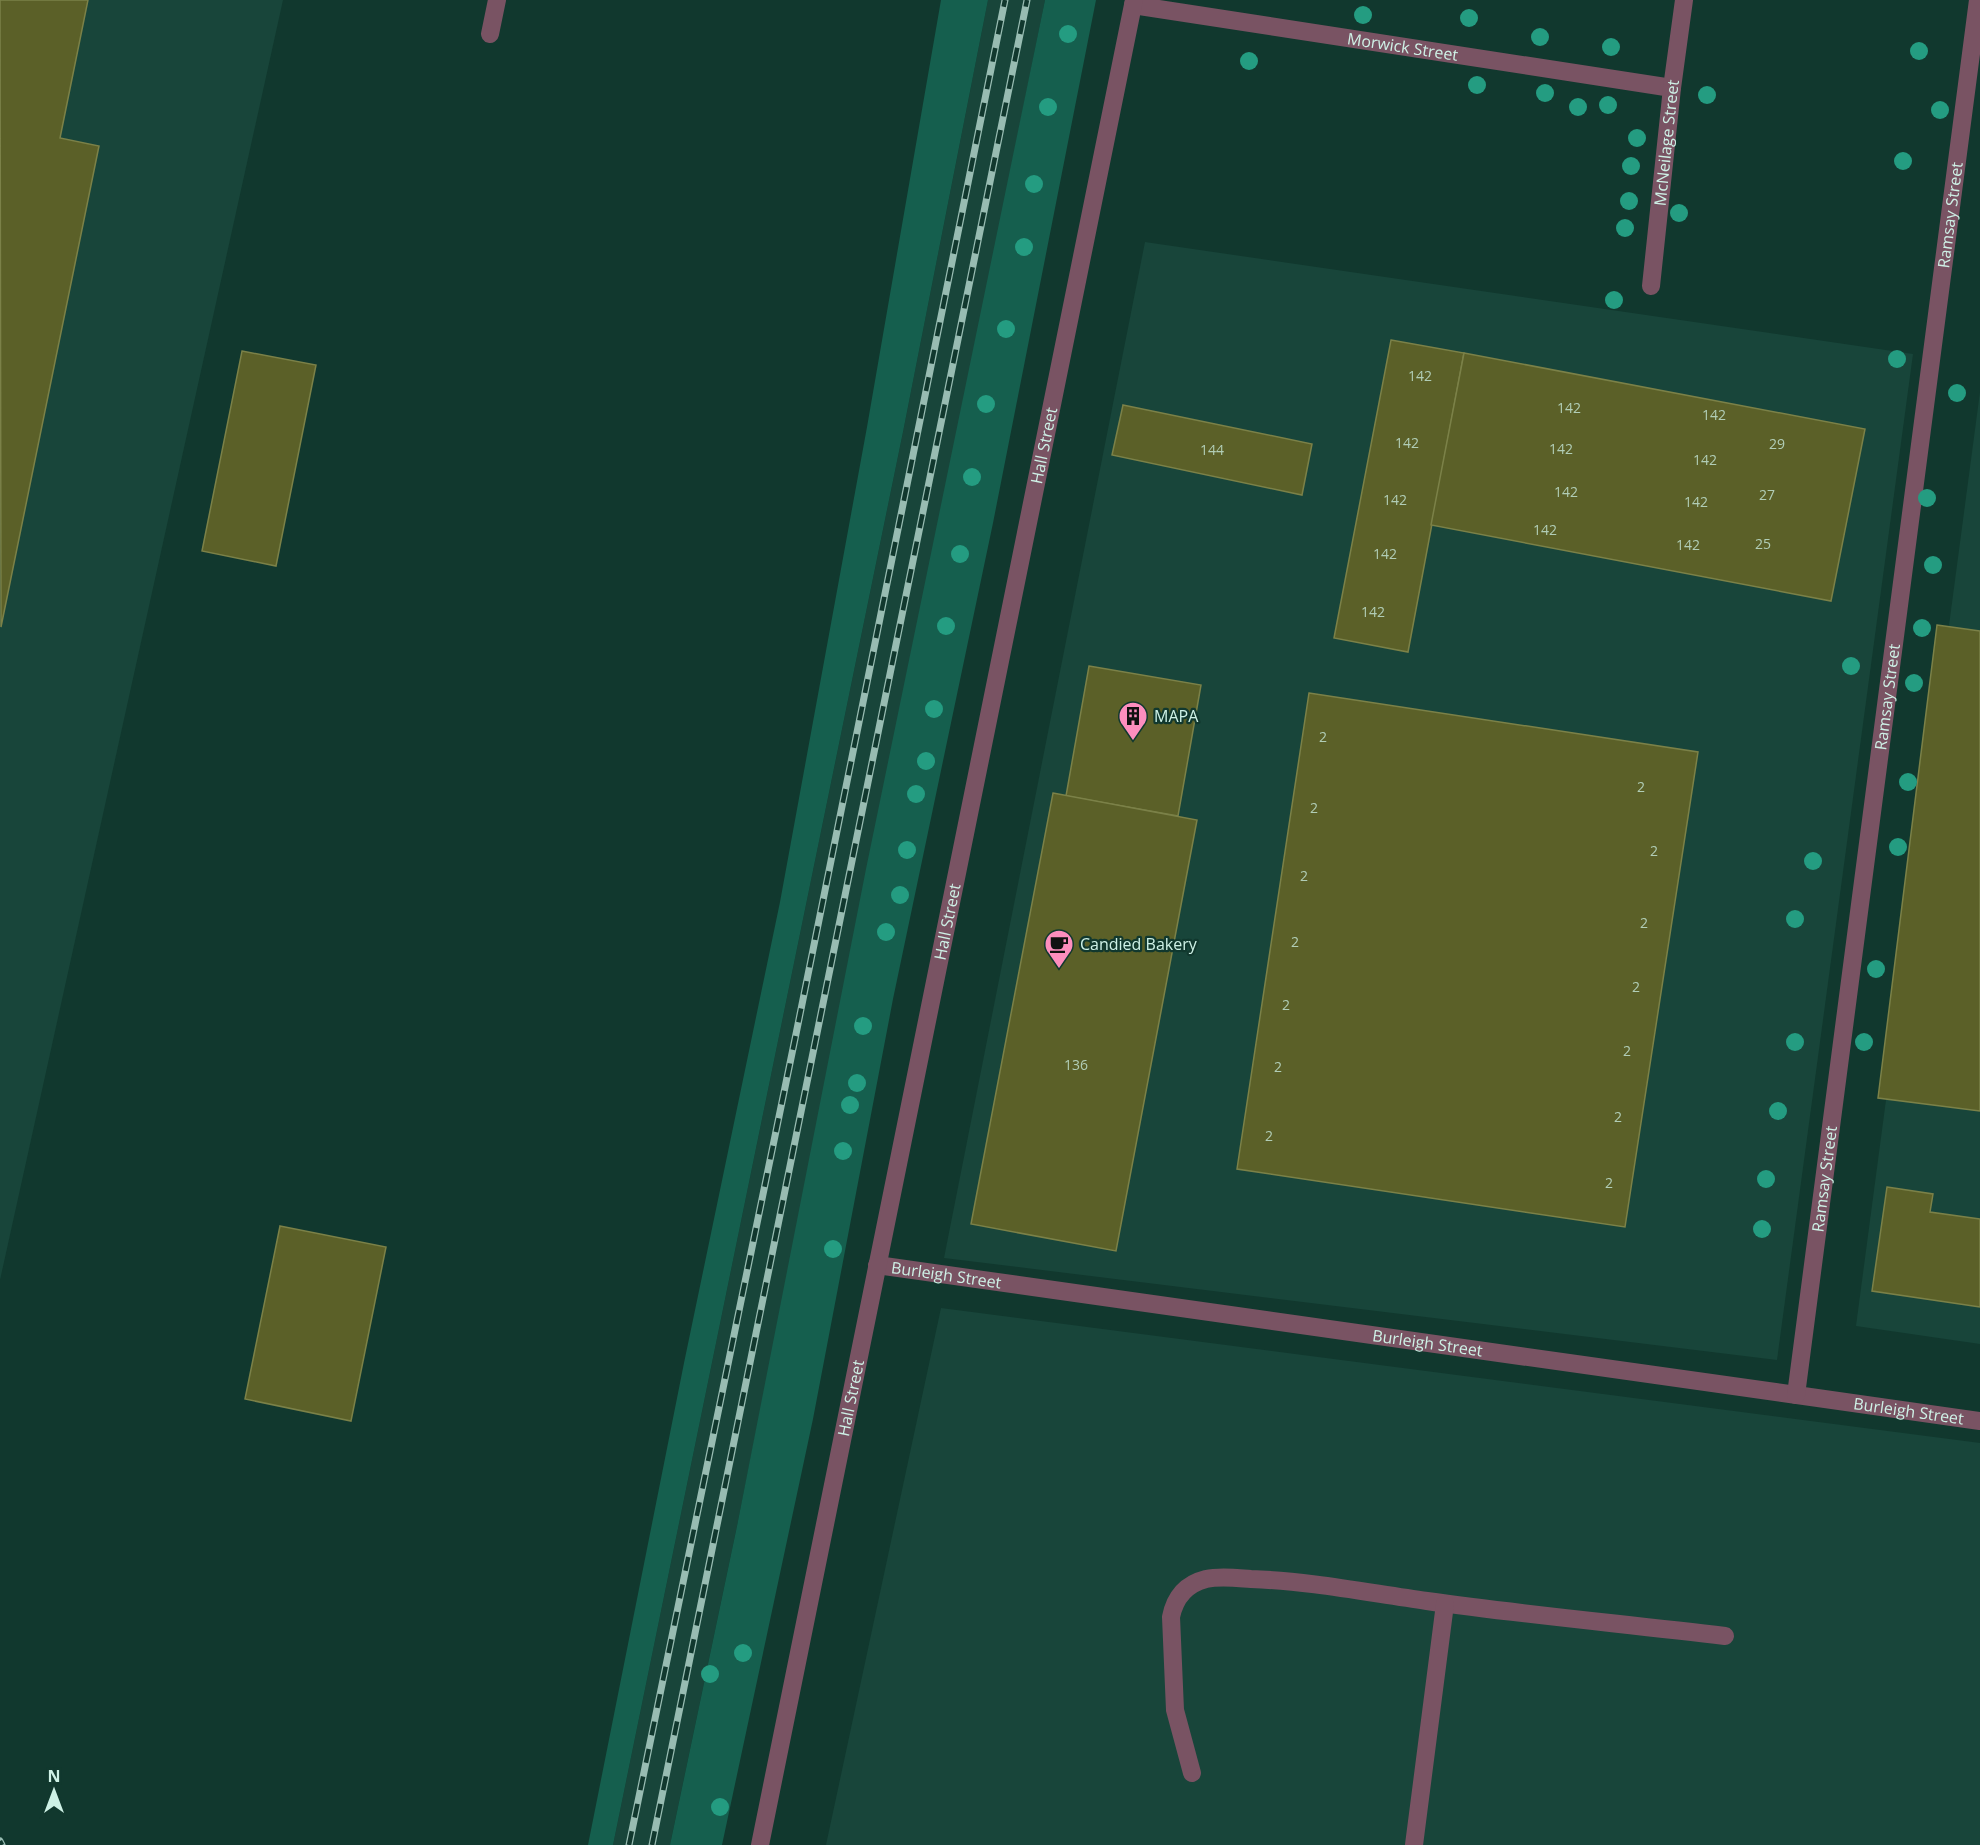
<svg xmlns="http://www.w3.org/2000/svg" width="1980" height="1845" viewBox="0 0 1980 1845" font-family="'Open Sans',sans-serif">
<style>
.built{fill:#18453a}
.green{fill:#155f4e}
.building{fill:#5b6028;stroke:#7b8148;stroke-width:1.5}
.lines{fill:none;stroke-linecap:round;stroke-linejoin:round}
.minor{stroke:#795363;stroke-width:18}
.rail-casing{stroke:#98bcb2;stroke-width:7}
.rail{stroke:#11382e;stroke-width:4.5;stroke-dasharray:14;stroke-linecap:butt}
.tree{fill:#249c81}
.labels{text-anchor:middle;stroke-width:4.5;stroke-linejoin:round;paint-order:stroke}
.number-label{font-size:14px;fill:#b1cdb6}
.street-label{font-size:16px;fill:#cef1e6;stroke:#11382e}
.poi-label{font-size:16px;fill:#cef1e6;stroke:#11382e;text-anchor:start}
</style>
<rect width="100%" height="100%" fill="#11382e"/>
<!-- built -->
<g class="built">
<path d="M0 0H283L0 1280Z"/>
<path d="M988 0H1045L737 1526 670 1845H613L903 432Z"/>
<path d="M1145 242 1913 354 1777 1360 944 1258Z"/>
<path d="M1980 392V1344L1856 1326Z"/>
<path d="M941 1308 1980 1443V1845H826Z"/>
</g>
<!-- green -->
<g class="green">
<path d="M941 0H988L903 432 613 1845H588L684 1363 780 902 867 427Z"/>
<path d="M1045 0H1096L993 523 893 999 813 1419 722 1845H670L737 1526 866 869Z"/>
</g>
<!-- building -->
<g class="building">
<path d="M0 0H88L60 138 99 146 1 627Z"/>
<path d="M1391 340 1464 353 1408 652 1334 638Z"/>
<path d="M242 351 316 365 276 566 202 551Z"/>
<path d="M1464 353 1865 429 1831 601 1431 525Z"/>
<path d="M1123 405 1312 444 1302 495 1112 455Z"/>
<path d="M1937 625 1980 631V1111L1878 1098Z"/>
<path d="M1089 666 1201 685 1178 816 1066 796Z"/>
<path d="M1309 693 1698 752 1625 1227 1237 1169Z"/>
<path d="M1053 793 1197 820 1116 1251 971 1224Z"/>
<path d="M1887 1187 1933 1194 1930 1212 1980 1219V1307L1872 1291Z"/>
<path d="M280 1226 386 1247 351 1421 245 1399Z"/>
</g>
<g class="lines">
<!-- minor -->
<g class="minor">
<path id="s1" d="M1133 5 1672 88"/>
<path d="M490 34 497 0"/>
<path id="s2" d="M1651 286 1672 88 1684 0"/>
<path id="s3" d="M877 1265 1980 1421"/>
<path id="s4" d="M1796 1395 1978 0"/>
<path d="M1192 1773 1175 1710 1171 1617C1175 1597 1186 1584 1206 1579 1220 1576 1236 1578 1251 1579 1310 1581 1369 1593 1427 1601 1526 1615 1626 1624 1725 1636"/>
<path id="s5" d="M760 1845 1134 0"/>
<path d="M1414 1845 1445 1604"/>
</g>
<!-- rail casing -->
<g class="rail-casing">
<g id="rail">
<path d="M0 1841 2 1845"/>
<path d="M629 1845 796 1034 1005 0"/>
<path d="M652 1845 1027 0"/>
</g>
</g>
<!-- rail -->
<use href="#rail" class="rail"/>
</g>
<!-- trees -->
<g class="tree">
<circle cx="1363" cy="15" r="9"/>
<circle cx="1469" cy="18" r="9"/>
<circle cx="1068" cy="34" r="9"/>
<circle cx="1540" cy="37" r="9"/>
<circle cx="1611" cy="47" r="9"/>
<circle cx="1919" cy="51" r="9"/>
<circle cx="1249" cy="61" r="9"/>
<circle cx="1477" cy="85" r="9"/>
<circle cx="1545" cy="93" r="9"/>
<circle cx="1707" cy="95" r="9"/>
<circle cx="1608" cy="105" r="9"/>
<circle cx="1048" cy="107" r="9"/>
<circle cx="1578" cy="107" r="9"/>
<circle cx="1940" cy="110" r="9"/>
<circle cx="1637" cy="138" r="9"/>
<circle cx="1903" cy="161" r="9"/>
<circle cx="1631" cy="166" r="9"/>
<circle cx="1034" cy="184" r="9"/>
<circle cx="1629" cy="201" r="9"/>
<circle cx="1679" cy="213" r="9"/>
<circle cx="1625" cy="228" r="9"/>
<circle cx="1024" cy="247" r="9"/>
<circle cx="1614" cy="300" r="9"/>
<circle cx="1006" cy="329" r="9"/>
<circle cx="1897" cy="359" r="9"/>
<circle cx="1957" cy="393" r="9"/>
<circle cx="986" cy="404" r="9"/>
<circle cx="972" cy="477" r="9"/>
<circle cx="1927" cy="498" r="9"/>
<circle cx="960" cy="554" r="9"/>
<circle cx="1933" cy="565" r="9"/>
<circle cx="946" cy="626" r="9"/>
<circle cx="1922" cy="628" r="9"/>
<circle cx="1851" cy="666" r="9"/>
<circle cx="1914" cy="683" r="9"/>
<circle cx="934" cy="709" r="9"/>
<circle cx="926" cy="761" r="9"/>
<circle cx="1908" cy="782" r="9"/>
<circle cx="916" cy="794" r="9"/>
<circle cx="1898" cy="847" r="9"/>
<circle cx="907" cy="850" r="9"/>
<circle cx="1813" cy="861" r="9"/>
<circle cx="900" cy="895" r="9"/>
<circle cx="1795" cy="919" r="9"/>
<circle cx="886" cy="932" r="9"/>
<circle cx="1876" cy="969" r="9"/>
<circle cx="863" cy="1026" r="9"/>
<circle cx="1795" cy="1042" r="9"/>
<circle cx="1864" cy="1042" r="9"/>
<circle cx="857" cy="1083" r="9"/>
<circle cx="850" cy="1105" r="9"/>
<circle cx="1778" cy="1111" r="9"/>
<circle cx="843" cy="1151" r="9"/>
<circle cx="1766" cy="1179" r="9"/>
<circle cx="1762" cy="1229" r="9"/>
<circle cx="833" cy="1249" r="9"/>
<circle cx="743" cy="1653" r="9"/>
<circle cx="710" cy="1674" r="9"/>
<circle cx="720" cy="1807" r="9"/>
</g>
<!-- icons -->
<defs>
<g id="building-pin" transform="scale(1.5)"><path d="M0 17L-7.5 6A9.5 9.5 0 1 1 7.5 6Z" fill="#fd8ebe" stroke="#11382e"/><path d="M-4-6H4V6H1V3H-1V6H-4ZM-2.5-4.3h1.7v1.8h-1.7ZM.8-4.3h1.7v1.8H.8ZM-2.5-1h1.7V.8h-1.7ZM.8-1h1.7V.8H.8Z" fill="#111"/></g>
<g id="cafe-pin" transform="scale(1.5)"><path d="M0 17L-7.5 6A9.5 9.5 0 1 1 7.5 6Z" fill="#fd8ebe" stroke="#11382e"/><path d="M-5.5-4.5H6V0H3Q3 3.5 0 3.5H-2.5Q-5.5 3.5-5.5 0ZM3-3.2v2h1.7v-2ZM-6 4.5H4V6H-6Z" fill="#111"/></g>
</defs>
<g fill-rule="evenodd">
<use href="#building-pin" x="1133" y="716"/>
<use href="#cafe-pin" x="1059" y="944"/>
</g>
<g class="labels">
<!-- number labels -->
<g class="number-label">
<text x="1420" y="381">142</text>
<text x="1569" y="413">142</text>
<text x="1714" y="420">142</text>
<text x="1407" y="448">142</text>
<text x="1777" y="449">29</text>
<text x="1561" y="454">142</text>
<text x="1212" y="455">144</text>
<text x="1705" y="465">142</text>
<text x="1566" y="497">142</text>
<text x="1767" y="500">27</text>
<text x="1395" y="505">142</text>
<text x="1696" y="507">142</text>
<text x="1545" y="535">142</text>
<text x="1763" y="549">25</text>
<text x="1688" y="550">142</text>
<text x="1385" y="559">142</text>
<text x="1373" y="617">142</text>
<text x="1323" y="742">2</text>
<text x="1641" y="792">2</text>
<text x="1314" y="813">2</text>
<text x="1654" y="856">2</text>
<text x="1304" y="881">2</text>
<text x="1644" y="928">2</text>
<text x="1295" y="947">2</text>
<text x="1636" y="992">2</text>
<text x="1286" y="1010">2</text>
<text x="1627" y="1056">2</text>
<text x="1076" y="1070">136</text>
<text x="1278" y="1072">2</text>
<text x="1618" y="1122">2</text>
<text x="1269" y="1141">2</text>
<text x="1609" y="1188">2</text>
</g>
<!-- street labels -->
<g class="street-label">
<text dy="6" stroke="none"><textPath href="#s1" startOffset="273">Morwick Street</textPath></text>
<text dy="6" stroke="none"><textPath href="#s2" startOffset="144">McNeilage Street</textPath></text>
<text dy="6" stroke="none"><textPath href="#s4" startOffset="1190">Ramsay Street</textPath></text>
<text dy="6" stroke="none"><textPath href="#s5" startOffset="1428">Hall Street</textPath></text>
<text dy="6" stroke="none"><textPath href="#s4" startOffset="704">Ramsay Street</textPath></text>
<text dy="6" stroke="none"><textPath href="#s5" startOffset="942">Hall Street</textPath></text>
<text dy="6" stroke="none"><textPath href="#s4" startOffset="218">Ramsay Street</textPath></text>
<text dy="6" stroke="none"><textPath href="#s3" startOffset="70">Burleigh Street</textPath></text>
<text dy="6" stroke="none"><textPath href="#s3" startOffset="556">Burleigh Street</textPath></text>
<text dy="6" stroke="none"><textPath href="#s5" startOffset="456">Hall Street</textPath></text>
<text dy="6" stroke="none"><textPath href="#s3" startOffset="1042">Burleigh Street</textPath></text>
</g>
<!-- poi labels -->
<g class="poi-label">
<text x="1154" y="722">MAPA</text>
<text x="1080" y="950">Candied Bakery</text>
</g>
</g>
<!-- north arrow -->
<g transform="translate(54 1791)" stroke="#11382e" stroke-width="4.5" paint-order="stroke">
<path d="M0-4.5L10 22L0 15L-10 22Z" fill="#cef1e6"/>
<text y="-9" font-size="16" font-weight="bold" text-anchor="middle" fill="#cef1e6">N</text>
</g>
</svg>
